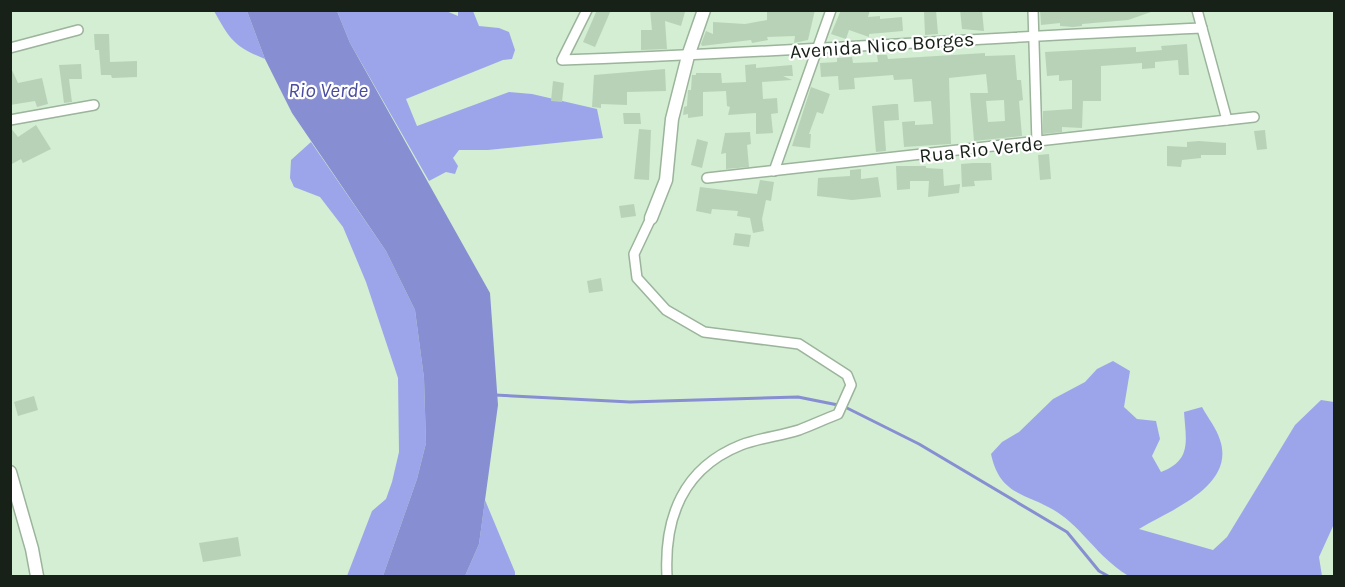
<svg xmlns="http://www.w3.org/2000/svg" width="1345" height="587" viewBox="0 0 1345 587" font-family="Karla,sans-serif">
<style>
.forest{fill:#9da5ea}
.water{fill:#878ed1}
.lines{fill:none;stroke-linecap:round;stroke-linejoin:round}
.stream{stroke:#878ed1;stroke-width:3}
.building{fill:#b8d2b8;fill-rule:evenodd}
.minor-casing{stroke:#9bb49b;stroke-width:12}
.tertiary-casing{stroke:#9bb49b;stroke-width:15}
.minor{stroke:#fff;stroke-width:9}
.tertiary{stroke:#fff;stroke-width:12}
.rail{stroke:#788b78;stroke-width:3;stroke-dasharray:12 6;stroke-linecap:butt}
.labels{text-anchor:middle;stroke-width:4.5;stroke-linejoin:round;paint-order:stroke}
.street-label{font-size:20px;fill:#172117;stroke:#fff}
.water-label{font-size:21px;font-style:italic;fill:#4a4c9e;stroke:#fff}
</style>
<rect width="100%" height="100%" fill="#d3eed3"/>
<!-- forest -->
<g class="forest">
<path d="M444 10 458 16V11H473L479 26 499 28 509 32 515 50 512 59 503 60 406 99 417 126 509 92 532 94 597 109 603 138 488 150H459L453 158 458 166 455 174 446 172 429 181 350 43 337 11Z"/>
<path d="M214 11H247L265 59C233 46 230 39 214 11Z"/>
<path d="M311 142 386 251 415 310 424 378 426 443 417 479 383 576H347L372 511 386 499 392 482 399 452 398 378 366 282 343 227 320 197 294 187 290 178 291 160Z"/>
<path d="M1113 361 1130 371 1124 407 1137 419 1156 421 1160 439 1152 456 1161 472C1192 460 1186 441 1184 412L1202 407C1208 418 1217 429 1220 440 1236 487 1168 511 1139 529L1213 550 1227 537 1295 425 1321 400 1334 402V524L1319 557 1322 576 1127 575C1098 557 1082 528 1057 512 1028 493 1000 497 991 454L1002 442 1019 432 1053 399 1085 382 1097 369Z"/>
<path d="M485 500 515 572V576H465L479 544Z"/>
</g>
<!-- water -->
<path class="water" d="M247 11H337L350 43 490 293 498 405 479 544 465 576H383L417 479 426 443 424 378 415 310 386 251 292 113 265 59Z"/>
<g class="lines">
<!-- stream -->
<path class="stream" d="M495 395 630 402 798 397 843 406 919 444 1067 532 1099 571 1108 576"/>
</g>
<!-- building -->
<g class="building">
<path d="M597 10H611L595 47 583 42Z"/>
<path d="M650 10 685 12 681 26 665 21 667 49 641 50V30H652Z"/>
<path d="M767 10H815L808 40 794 43 795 36 767 37 768 40 752 43 751 40 702 46 701 44 706 31 713 34V22L745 24 767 20Z"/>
<path d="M841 10H870L868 17 880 16V19L902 17 903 31 869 34V37L849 30 846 39 831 34Z"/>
<path d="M936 10 938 34 925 35 924 11Z"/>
<path d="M960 10H982L984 31 962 29Z"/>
<path d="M1040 10H1151V12L1128 20 1082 24V26L1073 27 1060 26V23L1041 25Z"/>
<path d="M94 34H109L110 62 137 61V77L112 78 111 75H101L99 50H95Z"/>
<path d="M1187 44 1189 75H1179L1178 60 1155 62V68L1142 69V63L1101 66V101H1083L1082 128 1062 127V132L1043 134V111L1072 109V80L1059 81V75L1047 76 1045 52 1136 47V52L1162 50 1161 46Z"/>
<path d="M985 53V56L1015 55 1017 80H1021L1023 100 1019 101 1022 136 974 141 970 93H988L986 74 949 78 951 144 904 147 902 122 915 121V125L933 124 931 101 914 102 912 79 894 80 893 75 854 78 855 89 839 90 838 76 821 77 820 63 837 62V58L852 57 853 63 878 62 877 55H887L888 59ZM1004 100 1005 121 988 122 986 101Z"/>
<path d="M81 64 82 79H69L72 102 64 103 59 65Z"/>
<path d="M756 64V68L792 65 793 76H783L792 80 762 82 763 99 777 98 778 113 771 114 773 133 756 134V113L728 115 730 107 727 106 726 91 703 92V116L688 118V114L683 115 684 107 687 106 688 90H691L692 75H696V73H721L722 83 746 82 745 65Z"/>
<path d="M10 66 18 83 42 78 48 104 37 107 35 101 10 105Z"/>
<path d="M665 69 666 91 627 92V105L601 104V108L592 107 594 75Z"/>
<path d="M553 81 564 83 562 102 551 101Z"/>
<path d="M811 87 830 94 823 114 817 112 809 134H811L810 148 792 146Z"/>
<path d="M894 104H898L899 120 884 121 886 151 876 152 872 106Z"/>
<path d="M623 113H640L641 124H624Z"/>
<path d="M36 125 51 149 23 163 21 159 10 165V127L18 137Z"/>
<path d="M639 129 651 130 649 180 634 179Z"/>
<path d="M1265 130 1267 149 1257 150 1254 131Z"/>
<path d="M750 132 751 144 747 145 749 167 726 169V153L721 154 725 133Z"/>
<path d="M697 139 708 142 702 168 691 165Z"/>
<path d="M1199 141 1226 143V155H1201V158L1182 160 1181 167 1167 166V146L1187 147V142Z"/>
<path d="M1049 154 1051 179 1040 180 1038 155Z"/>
<path d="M973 163H991L992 180 974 181 975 186 962 187 961 164Z"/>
<path d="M896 166H926V168L943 169 944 186 960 184 959 193 928 197 929 181H910V189L897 190Z"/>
<path d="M861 169V179L878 177 881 197 852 200 817 196 818 178 850 176V170Z"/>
<path d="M760 180 774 182 771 201 766 200 762 219 764 231 753 233 750 218 737 216 738 211 712 209 711 214 696 211 700 187 757 194Z"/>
<path d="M634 204 636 216 621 218 619 206Z"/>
<path d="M735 233 751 235 749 247 733 245Z"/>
<path d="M601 278 603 291 589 293 587 281Z"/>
<path d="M34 396 38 410 18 416 14 402Z"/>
<path d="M238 537 241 556 203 562 199 543Z"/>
</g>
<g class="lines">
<!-- minor casing -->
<g class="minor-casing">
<g id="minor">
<path d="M587 10 562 60C776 53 989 37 1202 28"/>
<path d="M1033 10 1037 143"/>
<path d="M1197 10 1227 120"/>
<path d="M10 48 78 30"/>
<path d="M10 120 94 105"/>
<path d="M774 171 831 10"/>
<path d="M707 178 1254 117"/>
<path d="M651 218 634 254 637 278 666 310 704 332 799 344 847 375 851 385 838 414C825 419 812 425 799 430 780 436 759 438 741 445 683 468 664 518 667 576"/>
</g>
</g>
<!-- tertiary casing -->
<g class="tertiary-casing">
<g id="tertiary">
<path d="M651 218 666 180 672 119 688 56 704 10"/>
<path d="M10 472 32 549 37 576"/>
</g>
</g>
<!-- minor -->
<use href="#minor" class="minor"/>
<!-- tertiary -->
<use href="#tertiary" class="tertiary"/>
<!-- rail -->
<path class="rail" d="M10 575 11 576"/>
</g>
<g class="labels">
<!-- street labels -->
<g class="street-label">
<text transform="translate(882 45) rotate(-4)" y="7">Avenida Nico Borges</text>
<text transform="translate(981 149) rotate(-6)" y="7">Rua Rio Verde</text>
</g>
<!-- water labels -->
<g class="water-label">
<text x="328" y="97">Rio Verde</text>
</g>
</g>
<!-- border -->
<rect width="1345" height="587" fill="none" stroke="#172117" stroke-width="24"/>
</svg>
